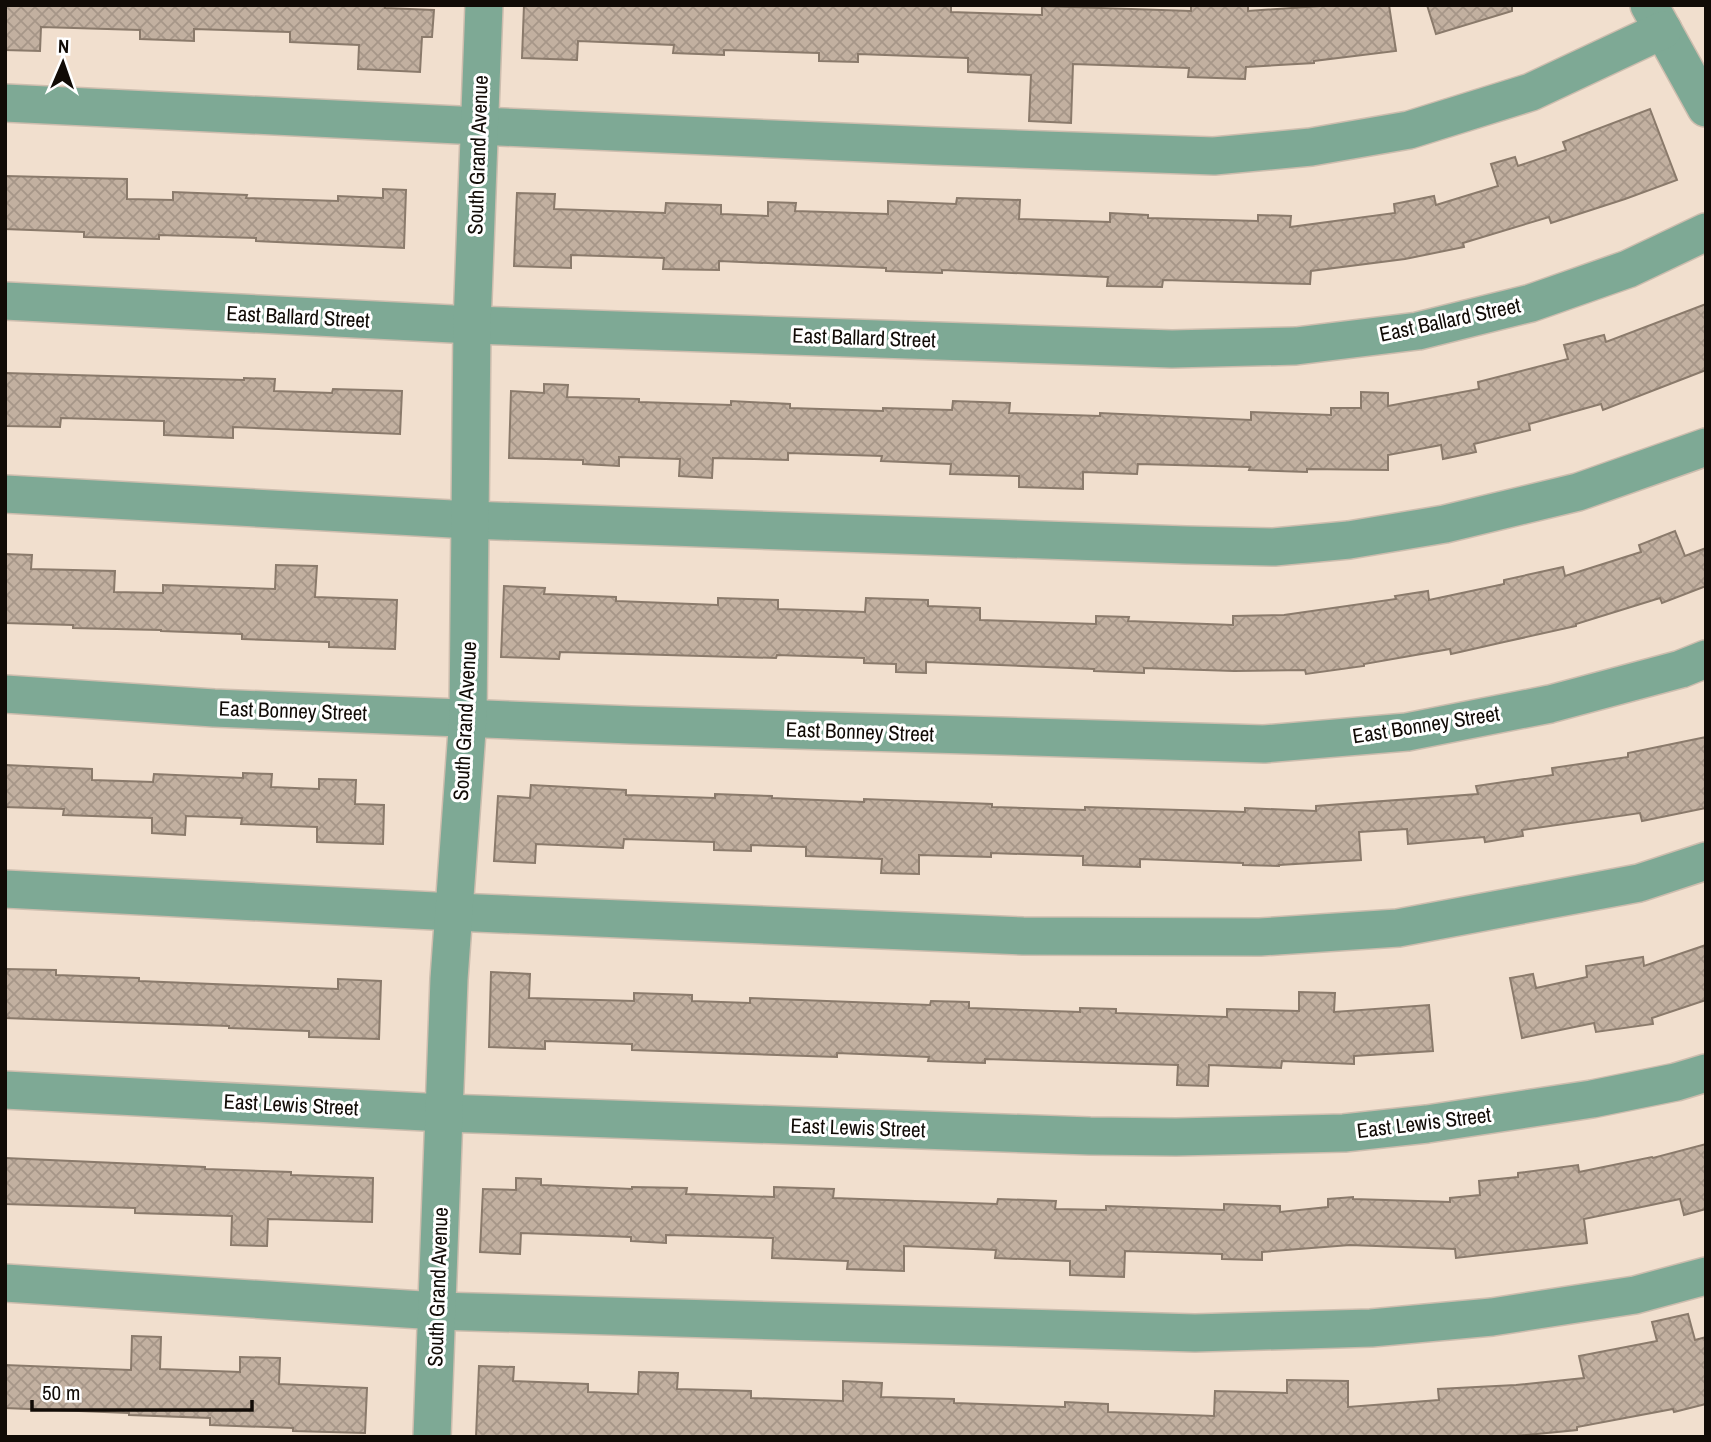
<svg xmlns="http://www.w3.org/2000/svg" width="1711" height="1442" viewBox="0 0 1711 1442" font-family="'Archivo Narrow',sans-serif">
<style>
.building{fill:url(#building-cross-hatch);stroke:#8a7a6b;stroke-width:2}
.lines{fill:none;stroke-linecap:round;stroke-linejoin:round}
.minor-casing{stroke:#cdbdae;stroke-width:40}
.minor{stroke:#7ea995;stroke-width:37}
.labels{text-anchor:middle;stroke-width:6;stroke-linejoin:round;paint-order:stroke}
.street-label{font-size:21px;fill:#110b06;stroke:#fff}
</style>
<defs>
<pattern id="building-cross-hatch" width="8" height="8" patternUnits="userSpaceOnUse" patternTransform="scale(1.75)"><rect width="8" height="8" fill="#c2b0a0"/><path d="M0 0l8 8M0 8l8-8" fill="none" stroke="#a69688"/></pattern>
</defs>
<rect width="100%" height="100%" fill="#f1dfce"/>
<!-- building -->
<g class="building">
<path d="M5 5H385V8L434 10 432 37H422L420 72 358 69 359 45 290 42V32L194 29V41L140 39V30L41 27 40 51 5 50Z"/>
<path d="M524 5H951V12L1042 15V6L1191 11V5H1248V11L1335 5H1389L1396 51 1314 61V63L1246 67 1245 79 1188 77 1189 68 1073 64 1071 123 1029 121 1031 75 968 72V58L858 54V62L819 61V53L724 50V55L673 53 674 45 578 41 577 60 522 58Z"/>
<path d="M1427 5H1512V11L1436 34Z"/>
<path d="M1650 109 1677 180 1625 199 1551 223 1549 217 1463 243 1464 247 1405 259 1311 271 1310 284 1163 280 1162 287 1107 286 1108 277 942 270V273L886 271V268L719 261V270L663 269 664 258 571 255V268L514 266 517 193 555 194 554 209 665 213 666 203 721 205V214L768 216V202L796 203 795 211 888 214V201L956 204 957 198 1020 200 1019 219 1110 222V213L1148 215V218L1258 221V215L1291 216 1290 227 1395 213 1394 204 1434 196 1436 205 1498 186 1491 164 1515 157 1518 166 1566 150 1563 142Z"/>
<path d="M5 176 127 179V199L173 200V192L247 195 246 198 338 201V196L383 198V189L406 190 404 248 256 241V238L159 235V239L84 237V232L5 229Z"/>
<path d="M1706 304V370L1603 410 1601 404 1529 424 1530 430 1474 444 1476 452 1443 459 1441 445 1388 455V470L1307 469V472L1249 470 1250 467 1138 464 1137 474 1083 472V489L1019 487V476L950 474 951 464 881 461 882 456 788 453V460L713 458 712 478 679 476 680 459 619 457V466L583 464V460L509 458 511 391 544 393V384L568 385 567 397 639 399V402L731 405V401L790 404V408L883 411V408L952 410 953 401 1010 403 1009 413 1100 416V413L1251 420V412L1331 415V408H1361V392L1388 393V406L1479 389 1478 382 1568 359 1564 345 1604 335 1606 342Z"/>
<path d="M5 373 244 380V378L275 379 274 391 332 393 333 389 402 391 400 434 233 427V438L164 435V421L61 418 60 427 5 426Z"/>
<path d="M1675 531 1685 556 1706 548V586L1662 603 1660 598 1576 624V626L1504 642 1451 654 1450 649 1364 664V666L1306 674 1305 670 1234 671 1144 668V673L1094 671V669L926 662V673L896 672V664L864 663V658L777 655 776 658 560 652 559 659 501 657 504 586 545 588 544 594 616 597V601L718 605V598L778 600V609L865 612 866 598 928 600V606L980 608V620L1096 624V616L1129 617 1128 621 1233 625V616L1284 615 1396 599 1395 596 1428 591 1429 600 1504 584V580L1563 567 1565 576 1641 552 1639 545Z"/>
<path d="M5 554 32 555 31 569 115 571 114 592 163 593V585L275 589 276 565 317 566 315 597 397 600 395 649 329 647V642L242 639V634L161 631V630L73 628V625L5 623Z"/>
<path d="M1706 737V808L1642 821 1640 813 1522 830 1523 836 1485 842 1484 837 1408 844 1407 829 1359 832 1361 860 1279 865V866L1243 865V863L1140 859V867L1083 865V856L991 853V857L919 855V874L881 873 882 859 806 856V847L751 845V851L714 850V842L624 839 623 848 536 844 535 863 494 861 498 796 530 798 531 785 626 790V795L715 798V794L772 796V798L864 802V799L992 804V807L1085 810V807L1245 812V808L1316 811V806L1478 794 1476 786 1553 775 1552 768 1628 757V753Z"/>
<path d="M5 765 92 769V780L153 782 154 774 243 778V773L272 774 271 787 319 789V779L356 780 355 804 384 805 383 844 317 842V827L241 824 242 818 186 816 185 835 152 833V818L63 815 64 809 5 807Z"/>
<path d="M1706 945V1000L1652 1018 1653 1024 1596 1032 1594 1023 1522 1038 1510 978 1533 974 1536 988 1587 977 1586 966 1643 957 1644 966Z"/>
<path d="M5 969 56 970V975L139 978V981L338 989V979L381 981 379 1039 309 1037V1031L229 1028V1026L5 1018Z"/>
<path d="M491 972 530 974 529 998 634 1001V993L692 995V1001L750 1003V998L930 1005 931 1001 969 1002V1008L1080 1012V1008L1116 1009V1013L1227 1017V1009L1299 1011V992L1335 993 1334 1012 1429 1005 1433 1051 1354 1056V1064L1282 1061 1281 1068 1209 1065 1208 1086 1177 1085 1178 1065 985 1059V1063L928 1061 929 1057 837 1053V1057L632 1050V1044L545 1041V1049L489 1047Z"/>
<path d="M1706 1144V1209L1684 1215 1680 1199 1584 1219 1587 1243 1456 1258 1455 1249 1350 1245 1262 1252V1260L1222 1259V1254L1125 1251 1124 1277 1070 1275V1261L995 1258 996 1250 904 1246V1271L847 1269 848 1261 772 1258 773 1238 666 1235V1243L631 1241V1237L521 1233 520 1254 480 1252 483 1189 516 1190V1178L541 1179V1185L632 1189V1187L687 1188 686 1194 774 1197V1187L834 1189 833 1198 997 1204 998 1199 1056 1201 1055 1209 1106 1210V1206L1224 1210V1204L1280 1206V1212L1328 1207V1199L1353 1197V1199L1450 1202V1198L1480 1195 1479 1181 1518 1177V1173L1578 1165 1579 1172 1652 1157 1653 1158Z"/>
<path d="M5 1158 205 1167V1169L291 1172V1175L373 1178 372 1222 268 1219 267 1246 231 1245 232 1216 135 1213V1208L5 1204Z"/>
<path d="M1688 1314 1695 1340 1706 1337V1404L1674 1412 1673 1409 1577 1427V1430L1507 1437H476L479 1366 514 1367 513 1381 588 1384V1392L638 1394 639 1372 678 1373 677 1389 751 1391V1398L843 1401V1381L882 1383 881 1397 954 1399V1403L1065 1407V1402L1108 1404V1412L1214 1416 1215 1391 1287 1393V1380L1348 1381V1407L1439 1400 1438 1389 1516 1385 1584 1378 1579 1356 1657 1341 1652 1322Z"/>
<path d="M132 1336 161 1337 160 1369 240 1372V1357L280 1358 279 1384 367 1388 365 1433 293 1431V1428L210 1425V1418L129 1415V1413L5 1408V1365L131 1370Z"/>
</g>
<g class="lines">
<!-- minor casing -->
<g class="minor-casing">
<g id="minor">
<path d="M1649 5 1706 108"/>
<path d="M5 103 479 126 935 146 1214 156 1311 147 1409 130 1531 92 1663 30"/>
<path d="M5 301 472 325 1172 349 1296 346 1418 331 1531 303 1628 269 1706 232"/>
<path d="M5 494 470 520 1186 545 1274 547 1349 540 1445 524 1578 492 1706 447"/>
<path d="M5 694 214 708 631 725 1264 744 1407 732 1550 704 1681 669 1706 659"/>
<path d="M5 889 454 912 1023 936 1260 937 1398 928 1639 883 1706 861"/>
<path d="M5 1090 444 1113 1090 1136 1176 1137 1344 1133 1427 1124 1592 1099 1676 1082 1706 1073"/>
<path d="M5 1283 437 1311 1195 1333 1371 1328 1492 1317 1635 1295 1706 1276"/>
<path d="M432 1437 449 979 468 717 472 325 484 5"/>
</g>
</g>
<!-- minor -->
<use href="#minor" class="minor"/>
</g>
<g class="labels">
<!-- street labels -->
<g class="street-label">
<text transform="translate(478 155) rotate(-88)" y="7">South Grand Avenue</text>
<text transform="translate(298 317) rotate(3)" y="7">East Ballard Street</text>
<text transform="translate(1450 320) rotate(-12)" y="7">East Ballard Street</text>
<text transform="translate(864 338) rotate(2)" y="7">East Ballard Street</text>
<text transform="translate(293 711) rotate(2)" y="7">East Bonney Street</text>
<text transform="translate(465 721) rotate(-87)" y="7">South Grand Avenue</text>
<text transform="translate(1426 725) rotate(-9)" y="7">East Bonney Street</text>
<text transform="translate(860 732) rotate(2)" y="7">East Bonney Street</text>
<text transform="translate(291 1105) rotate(3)" y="7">East Lewis Street</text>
<text transform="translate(1424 1123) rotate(-7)" y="7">East Lewis Street</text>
<text transform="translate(858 1128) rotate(2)" y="7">East Lewis Street</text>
<text transform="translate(438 1287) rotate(-88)" y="7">South Grand Avenue</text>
</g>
</g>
<!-- border -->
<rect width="1711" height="1442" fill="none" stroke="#110b06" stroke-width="14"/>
<!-- north arrow -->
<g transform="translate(63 63) rotate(2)" stroke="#ffffff" stroke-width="5" paint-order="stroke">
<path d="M0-5L12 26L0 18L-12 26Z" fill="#110b06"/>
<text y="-10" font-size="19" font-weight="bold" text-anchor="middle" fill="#110b06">N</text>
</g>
<!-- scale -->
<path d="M32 1400v10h220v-10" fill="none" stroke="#110b06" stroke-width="3.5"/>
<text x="42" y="1400" font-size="21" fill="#110b06" stroke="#ffffff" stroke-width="5" paint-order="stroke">50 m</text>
</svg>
